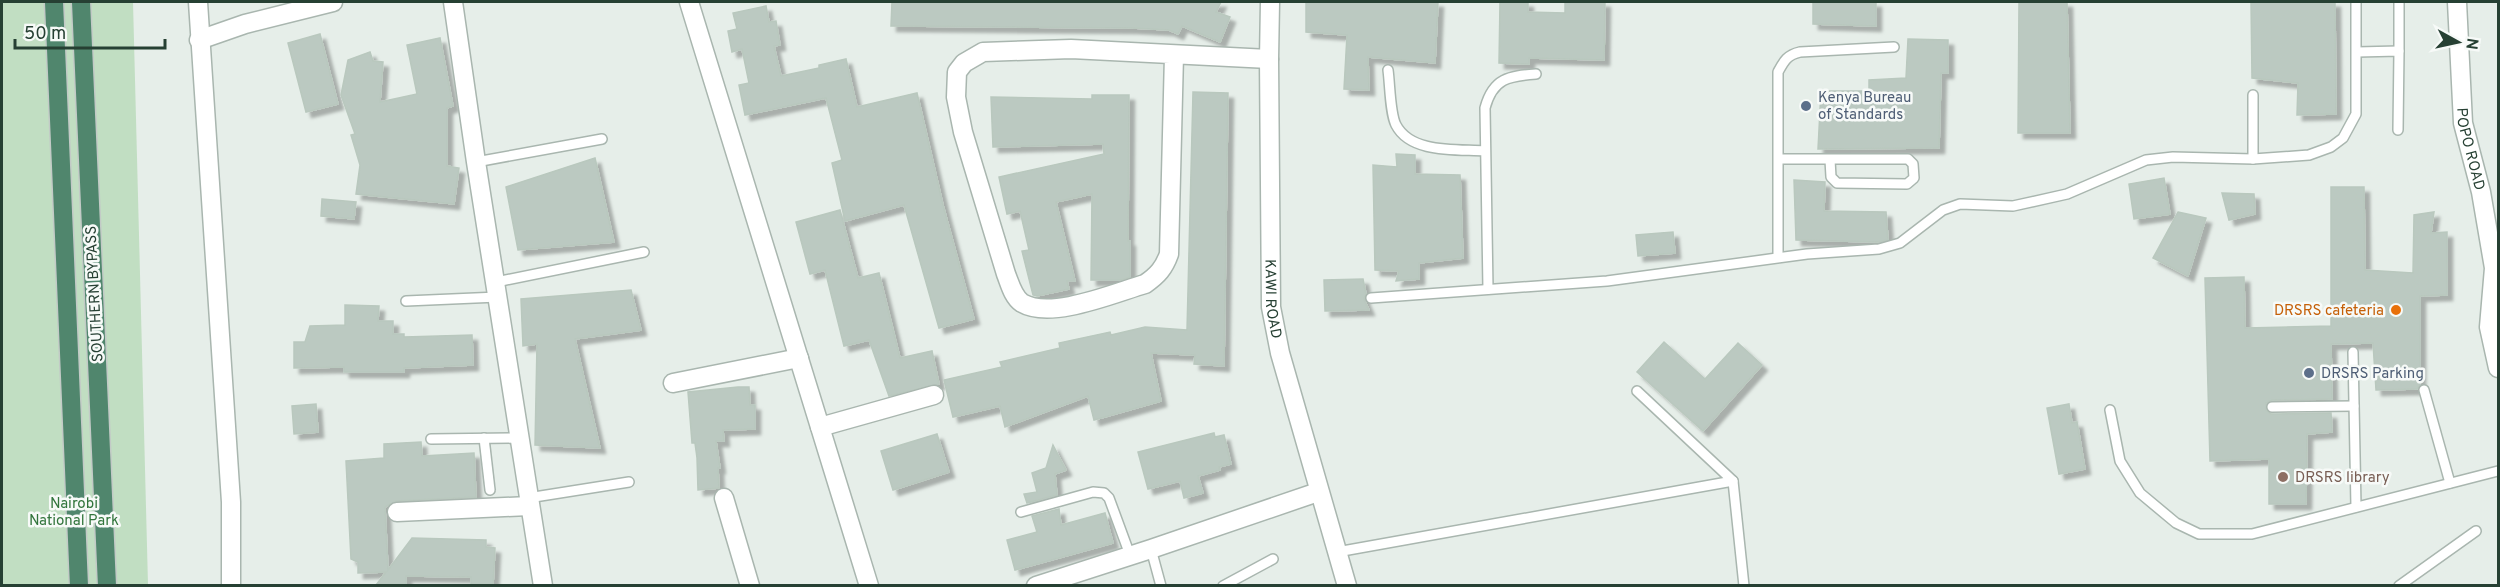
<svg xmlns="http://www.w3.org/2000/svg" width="2500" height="587" viewBox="0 0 2500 587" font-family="Overpass,sans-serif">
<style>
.green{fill:#c1dec2}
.building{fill:#bbc9c1;stroke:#b9c8be;stroke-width:1.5;filter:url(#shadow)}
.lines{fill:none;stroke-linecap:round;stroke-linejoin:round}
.service-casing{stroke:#a9b6af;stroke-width:12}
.minor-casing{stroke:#a9b6af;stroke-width:21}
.trunk-casing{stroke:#c2cac6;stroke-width:21}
.service{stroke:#fff;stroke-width:9}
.minor{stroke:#fff;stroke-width:18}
.trunk{stroke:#50866d;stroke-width:18}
.service-dot{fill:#5c6f8a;stroke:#f7faf8;stroke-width:2}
.food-dot{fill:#e8710a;stroke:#f7faf8;stroke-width:2}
.education-dot{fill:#8d6e63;stroke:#f7faf8;stroke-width:2}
.labels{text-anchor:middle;stroke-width:5;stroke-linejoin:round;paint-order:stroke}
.service-label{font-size:15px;fill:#4e5e75;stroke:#f7faf8;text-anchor:start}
.street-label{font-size:15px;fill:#264033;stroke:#f7faf8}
.food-label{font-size:15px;fill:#c56008;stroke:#f7faf8;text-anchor:end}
.education-label{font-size:15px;fill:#785e54;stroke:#f7faf8;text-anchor:start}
.park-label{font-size:15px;fill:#32753c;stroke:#f7faf8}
</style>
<defs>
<filter id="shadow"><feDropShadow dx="5.5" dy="5.5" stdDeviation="1.5" flood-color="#0004"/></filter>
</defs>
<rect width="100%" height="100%" fill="#e6eee9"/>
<!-- green -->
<path class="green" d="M2 2H133L148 585H2Z"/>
<!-- building -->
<g class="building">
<path d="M892 2H1221L1216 12 1230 17 1220 42 1182 26 1178 34 1169 30 1132 28 891 26Z"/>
<path d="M1306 2H1438L1435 63 1368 57 1369 90 1344 89 1347 35 1306 32Z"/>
<path d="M1500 2H1528V12L1565 13V2H1605L1604 60 1529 58V64L1499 63Z"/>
<path d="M1813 2H1876V26L1813 24Z"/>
<path d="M2019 2H2067L2070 133H2018Z"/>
<path d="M2251 2H2335L2336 114 2297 115 2298 83 2252 78Z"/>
<path d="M766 6 769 22 776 21 780 45 774 46 781 76 819 68V65L846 59 857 107 917 93 943 205 974 319 939 328 904 205 845 221 832 163 842 160 826 98 745 115 739 85 749 83 742 49 732 52 728 31 737 29 733 13Z"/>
<path d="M320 34 338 104 306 112 288 43Z"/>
<path d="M440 38 453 106 447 108V166L459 168 454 204 356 194 360 165 351 135 355 134 341 95 348 60 370 52 373 61 383 62 380 102 417 94 407 45Z"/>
<path d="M1908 39 1948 40V73H1941L1939 148 1818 149 1821 91H1869V80L1906 78Z"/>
<path d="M1193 92 1228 93 1224 366 1194 364 1195 355 1151 353 1161 401 1094 420 1088 396 1005 427 1000 406 953 417 944 380 1002 367 1000 362 1060 348 1059 343 1110 332 1111 335 1145 327 1187 330Z"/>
<path d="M1092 95H1129L1128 241H1130V277L1122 280H1091L1092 194 1056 202 1075 281H1067L1069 289 1037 296 1033 295 1022 251 1029 250 1020 211 1007 214 999 177 1104 154 1103 144 993 147 991 97 1092 99Z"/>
<path d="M1396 154 1415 155V174L1460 175 1463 258 1419 263V279L1396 281 1399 271 1375 270 1373 165 1397 167Z"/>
<path d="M595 158 614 242 518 250 506 187Z"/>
<path d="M2164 178 2170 214 2134 219 2129 184Z"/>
<path d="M1794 180 1825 182 1824 211 1886 212 1888 240 1878 242 1796 240Z"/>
<path d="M2331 187H2364L2365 270 2413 273 2414 215 2434 212 2431 233 2447 232V295L2420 296V385L2417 389 2376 390 2373 343 2331 344 2332 399 2272 400 2266 403V410L2271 414 2331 413 2332 432 2307 434 2306 504H2269V459L2210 461 2205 278 2244 277 2245 328 2331 326Z"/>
<path d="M2222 193 2254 194 2255 214 2229 220Z"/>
<path d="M322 199 356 202 354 219 321 216Z"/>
<path d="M840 210 858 278 879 273 900 358 932 351 939 384 889 396 869 340 844 346 825 270 810 274 796 222Z"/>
<path d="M2178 212 2206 218 2188 276 2153 258Z"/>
<path d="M1673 232 1675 253 1638 256 1636 235Z"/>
<path d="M1363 279 1366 294 1364 299 1369 310 1325 311 1324 280Z"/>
<path d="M631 290 641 330 575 339 600 448 535 445 537 344 523 346 521 299Z"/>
<path d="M345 305 379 306 378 321H393V334H404V337L472 335 473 365 404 368V372H344V367L294 368V342H305L310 326 345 325Z"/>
<path d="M1664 342 1705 379 1738 343 1762 365 1703 431 1637 372Z"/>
<path d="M738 387H749L750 405H755V429L723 430 724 441H716L720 468H718L719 488 698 490 697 458 695 443H692L688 392Z"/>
<path d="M316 404 318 432 294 434 292 406Z"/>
<path d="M2069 404 2072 423 2077 422 2085 469 2059 474 2047 408Z"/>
<path d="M1214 433 1215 437 1224 435 1231 464 1219 467 1220 470 1198 476 1203 493 1184 498 1180 481 1148 489 1138 452Z"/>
<path d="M937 434 949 472 893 490 881 451Z"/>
<path d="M421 442 422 456 474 453 476 497 396 501 385 507 388 570 412 538 486 540V547L495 548 493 585H471V577L406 576V585H376L386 572 358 573V562L351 559 346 461 384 458V444Z"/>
<path d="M1053 445 1066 470 1055 474 1057 495 1027 503 1024 494 1037 492 1032 473 1046 468Z"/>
<path d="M1059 509 1061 525 1105 513 1113 543 1015 570 1007 540 1037 532 1032 516Z"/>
</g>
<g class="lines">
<!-- service casing -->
<g class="service-casing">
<g id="service">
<path d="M2399 51V2"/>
<path d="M2357 52 2399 51 2398 130"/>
<path d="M1388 70C1390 84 1390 114 1396 125 1411 154 1458 149 1485 151"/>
<path d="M1779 159H1908L1913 164 1914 178 1907 184 1837 183 1831 177 1830 160"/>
<path d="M2253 159V95"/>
<path d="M476 162 602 139"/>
<path d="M1778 257V72C1784 61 1787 55 1800 52L1894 47"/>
<path d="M496 282 644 252"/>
<path d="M1488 289 1485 108C1493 78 1509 76 1536 74"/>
<path d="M1371 298 1607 281 1807 254 1879 249 1900 243 1943 210 1960 204 2013 206 2067 194 2146 160 2173 157 2253 159 2309 155 2331 147 2343 138 2356 114V2"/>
<path d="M406 301 498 297"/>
<path d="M2353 352 2356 507"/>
<path d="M2424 390 2450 483"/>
<path d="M1637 391 1733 481 1744 586"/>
<path d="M2272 407 2354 406"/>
<path d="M2110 410 2120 461 2140 493 2176 523 2199 534H2252L2498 471"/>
<path d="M484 438 490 490"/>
<path d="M431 439 519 438"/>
<path d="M528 498 629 482"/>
<path d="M1021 512 1093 492 1104 493 1109 498 1130 555"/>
<path d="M1151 549 1161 586"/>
<path d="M1337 552 1733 481"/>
<path d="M1223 586 1273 559"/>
<path d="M2399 586 2476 531"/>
</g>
</g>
<!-- minor casing -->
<g class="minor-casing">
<g id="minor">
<path d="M198 2 231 502V586"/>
<path d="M453 2 476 162 543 586"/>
<path d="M689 2 869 586"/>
<path id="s1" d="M1270 2 1269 59 1271 307 1280 353 1347 586"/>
<path id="s2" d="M2457 2 2463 123 2481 192 2494 268 2489 327 2498 368"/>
<path d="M199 40 245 24 333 2"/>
<path d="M1174 55 1169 254C1164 268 1158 275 1145 284 1114 293 1051 320 1022 303 1013 297 1010 284 1006 274L963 132 956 97 957 72 964 63 983 52 1071 49 1269 59"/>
<path d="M673 383 799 358"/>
<path d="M820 427 934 395"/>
<path d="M724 498 750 586"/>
<path d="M397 512 529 506"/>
<path d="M1036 586 1151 549 1318 492"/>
</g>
</g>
<!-- trunk casing -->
<g class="trunk-casing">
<g id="trunk">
<path d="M54 2 79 586"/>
<path d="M81 2 107 586"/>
</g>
</g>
<!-- service -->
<use href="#service" class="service"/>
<!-- minor -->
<use href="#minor" class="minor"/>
<!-- trunk -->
<use href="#trunk" class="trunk"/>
</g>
<!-- markers -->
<g class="service-dot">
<circle cx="1806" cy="106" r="6"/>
<circle cx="2309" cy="373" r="6"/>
</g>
<circle class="food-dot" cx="2396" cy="310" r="6"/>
<circle class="education-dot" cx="2283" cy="477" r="6"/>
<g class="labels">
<!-- service labels -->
<g class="service-label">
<text x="1818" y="102">Kenya Bureau<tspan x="1818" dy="17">of Standards</tspan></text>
<text x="2321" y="378">DRSRS Parking</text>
</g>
<!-- street labels -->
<g class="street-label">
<text dy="5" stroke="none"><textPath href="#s2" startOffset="148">POPO ROAD</textPath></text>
<text transform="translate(94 294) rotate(-93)" y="5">SOUTHERN BYPASS</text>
<text dy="5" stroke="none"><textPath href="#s1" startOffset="297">KAWI ROAD</textPath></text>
</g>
<!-- food labels -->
<g class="food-label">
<text x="2384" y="315">DRSRS cafeteria</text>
</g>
<!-- education labels -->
<g class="education-label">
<text x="2295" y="482">DRSRS library</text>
</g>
<!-- park labels -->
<g class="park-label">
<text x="74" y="508">Nairobi<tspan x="74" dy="17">National Park</tspan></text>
</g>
</g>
<!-- border -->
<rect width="2500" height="587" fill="none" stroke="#264033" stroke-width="6"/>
<!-- north arrow -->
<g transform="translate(2458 42) rotate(98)" stroke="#f7faf8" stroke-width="4.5" paint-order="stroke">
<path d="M0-4.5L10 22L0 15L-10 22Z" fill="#264033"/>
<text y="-9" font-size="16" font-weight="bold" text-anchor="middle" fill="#264033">N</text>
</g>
<!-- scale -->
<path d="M15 39v9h150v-9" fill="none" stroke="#264033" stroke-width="3"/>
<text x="24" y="39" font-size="18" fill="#264033" stroke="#f7faf8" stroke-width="4.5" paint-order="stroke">50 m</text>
</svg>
